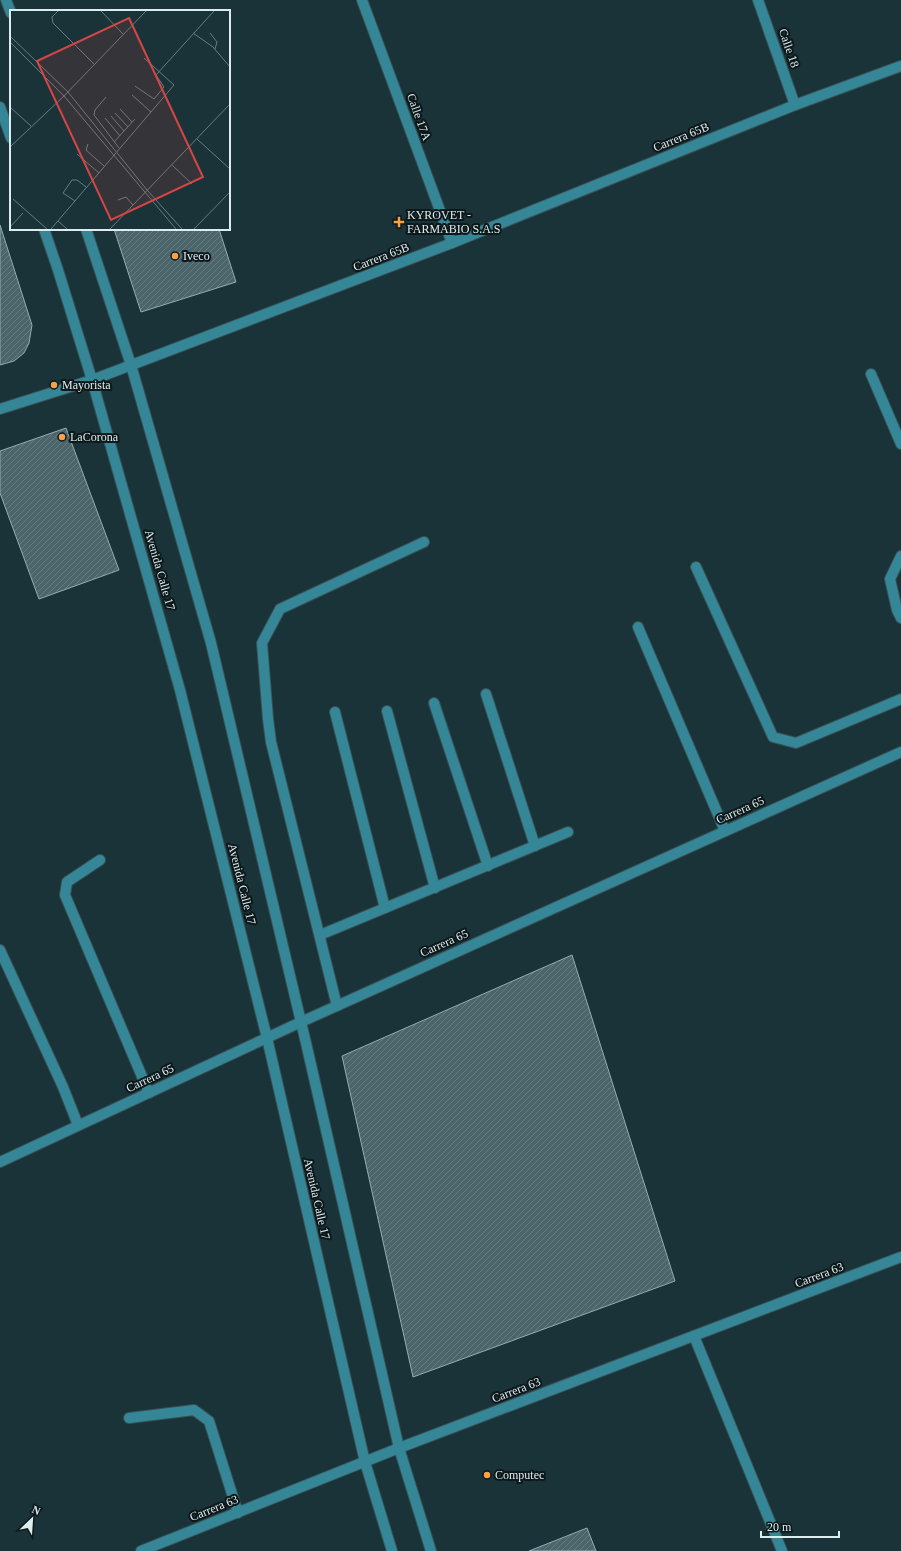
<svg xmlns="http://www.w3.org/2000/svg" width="901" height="1551" viewBox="0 0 901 1551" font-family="Georgia,serif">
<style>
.building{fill:url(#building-hatch);stroke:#91aeb4}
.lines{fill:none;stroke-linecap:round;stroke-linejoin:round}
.minor-casing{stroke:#385155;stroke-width:12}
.minor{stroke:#358797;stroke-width:10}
.poi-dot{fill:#f7a14a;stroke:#0d181b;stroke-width:1.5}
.labels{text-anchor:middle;stroke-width:4;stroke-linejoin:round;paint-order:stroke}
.street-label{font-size:12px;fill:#ddecef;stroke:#0d181b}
.poi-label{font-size:12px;fill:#ddecef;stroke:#0d181b;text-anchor:start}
.inset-road{fill:none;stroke:#677d81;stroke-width:1}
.view{fill:#d74546;fill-opacity:0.15;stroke:#d74546;stroke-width:2}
.inset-edge{fill:none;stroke:#ddecef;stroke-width:2}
</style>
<defs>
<pattern id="building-hatch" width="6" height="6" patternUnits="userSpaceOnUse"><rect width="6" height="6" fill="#4b656b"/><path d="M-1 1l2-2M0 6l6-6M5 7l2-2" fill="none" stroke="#647b80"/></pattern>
</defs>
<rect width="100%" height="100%" fill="#193338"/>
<!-- building -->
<g class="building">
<path d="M0 225 32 325 29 343 24 353 14 361 0 365Z"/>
<path d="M114 229H219L236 282 141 312Z"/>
<path d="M66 428 119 570 39 599 0 493V451Z"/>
<path d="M572 955 675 1281 413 1377 342 1056Z"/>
<path d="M587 1528 596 1551H529Z"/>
</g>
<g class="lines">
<!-- minor casing -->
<g class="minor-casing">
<g id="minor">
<path d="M6 0 11 13"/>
<path d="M362 0 452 243"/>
<path d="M758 0 795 105"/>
<path d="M0 107 11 138"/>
<path d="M44 229 58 270 92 380 180 690 267 1038 365 1462 392 1551"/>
<path d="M86 229 131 365 211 643 306 1043 399 1448 431 1551"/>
<path d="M871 374 901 444"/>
<path d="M0 409 92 380 452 243 795 105 901 66"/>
<path d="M901 556 890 579 897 610 901 618"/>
<path d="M696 567 773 737 796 743 901 699"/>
<path d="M638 627 725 831"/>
<path d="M486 694 535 846"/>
<path d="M434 703 488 866"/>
<path d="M387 711 435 888"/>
<path d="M335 712 385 908"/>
<path d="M100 860 67 882 65 895 149 1093"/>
<path d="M320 935 568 832"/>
<path d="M0 950 63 1087 78 1125"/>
<path d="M337 1006 271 742 268 719 262 643 280 609 424 542"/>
<path d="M0 1162 301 1022 901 752"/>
<path d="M694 1336 782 1551"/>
<path d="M129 1418 194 1410 209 1421 238 1513"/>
<path d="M141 1551 399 1448 901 1257"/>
</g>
</g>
<!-- minor -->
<use href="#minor" class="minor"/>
</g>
<!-- markers -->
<g class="poi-dot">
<path d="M397 216h4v4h4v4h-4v4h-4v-4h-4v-4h4z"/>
<circle cx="175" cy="256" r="4"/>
<circle cx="54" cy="385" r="4"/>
<circle cx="62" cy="437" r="4"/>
<circle cx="487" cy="1475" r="4"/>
</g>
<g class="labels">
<!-- street labels -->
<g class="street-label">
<text transform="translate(789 48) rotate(71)" y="4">Calle 18</text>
<text transform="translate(419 117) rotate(70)" y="4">Calle 17A</text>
<text transform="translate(681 137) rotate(-22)" y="4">Carrera 65B</text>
<text transform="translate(381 257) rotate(-21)" y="4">Carrera 65B</text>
<text transform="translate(160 570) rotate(74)" y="4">Avenida Calle 17</text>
<text transform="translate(740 810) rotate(-24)" y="4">Carrera 65</text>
<text transform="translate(242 884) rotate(76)" y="4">Avenida Calle 17</text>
<text transform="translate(444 943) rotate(-24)" y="4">Carrera 65</text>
<text transform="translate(150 1078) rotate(-25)" y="4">Carrera 65</text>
<text transform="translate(317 1199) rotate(77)" y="4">Avenida Calle 17</text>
<text transform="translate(819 1275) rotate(-21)" y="4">Carrera 63</text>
<text transform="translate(516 1390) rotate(-21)" y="4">Carrera 63</text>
<text transform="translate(214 1508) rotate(-22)" y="4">Carrera 63</text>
</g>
<!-- poi labels -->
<g class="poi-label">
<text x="407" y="219">KYROVET -<tspan x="407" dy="14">FARMABIO S.A.S</tspan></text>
<text x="183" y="260">Iveco</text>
<text x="62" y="389">Mayorista</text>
<text x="70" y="441">LaCorona</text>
<text x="495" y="1479">Computec</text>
</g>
</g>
<!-- overview -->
<g transform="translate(10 10)">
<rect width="220" height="220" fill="#193338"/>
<path class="inset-road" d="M48 1 42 7 43 13 85 55M91 1 113 24M183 23 203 37 220 57M200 23 207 32 205 39M0 26 58 82 137 180 172 219M0 32 54 86 166 219M125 76 144 89 154 77 146 65 204 1M122 85 141 102M96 87 85 100 84 105 109 138M0 97 21 116M110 99 122 112M105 103 118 117M101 106 114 121M95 108 110 126M187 129 220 159M104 132 125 109M78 134 76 140 94 156M0 137 54 86 136 1M67 144 89 163M162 155 182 174M3 189 37 219M108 190 116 187 123 195M65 191 53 183 62 170H67L76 177M48 211 57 219M0 217 13 203M41 219 164 75 134 48M100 219 220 94M184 219 220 182"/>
<path class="view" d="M119 8 193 167 101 210 27 51Z"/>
<rect width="220" height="220" class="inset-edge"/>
</g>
<!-- north arrow -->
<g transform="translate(32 1519) rotate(25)" stroke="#0d181b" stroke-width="3" paint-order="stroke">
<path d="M0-3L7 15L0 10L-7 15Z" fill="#ddecef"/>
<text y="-6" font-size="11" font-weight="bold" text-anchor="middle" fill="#ddecef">N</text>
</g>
<!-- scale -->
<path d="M761 1531v6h78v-6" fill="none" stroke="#ddecef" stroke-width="2"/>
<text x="767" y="1531" font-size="12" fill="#ddecef" stroke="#0d181b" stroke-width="3" paint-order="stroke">20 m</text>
</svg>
